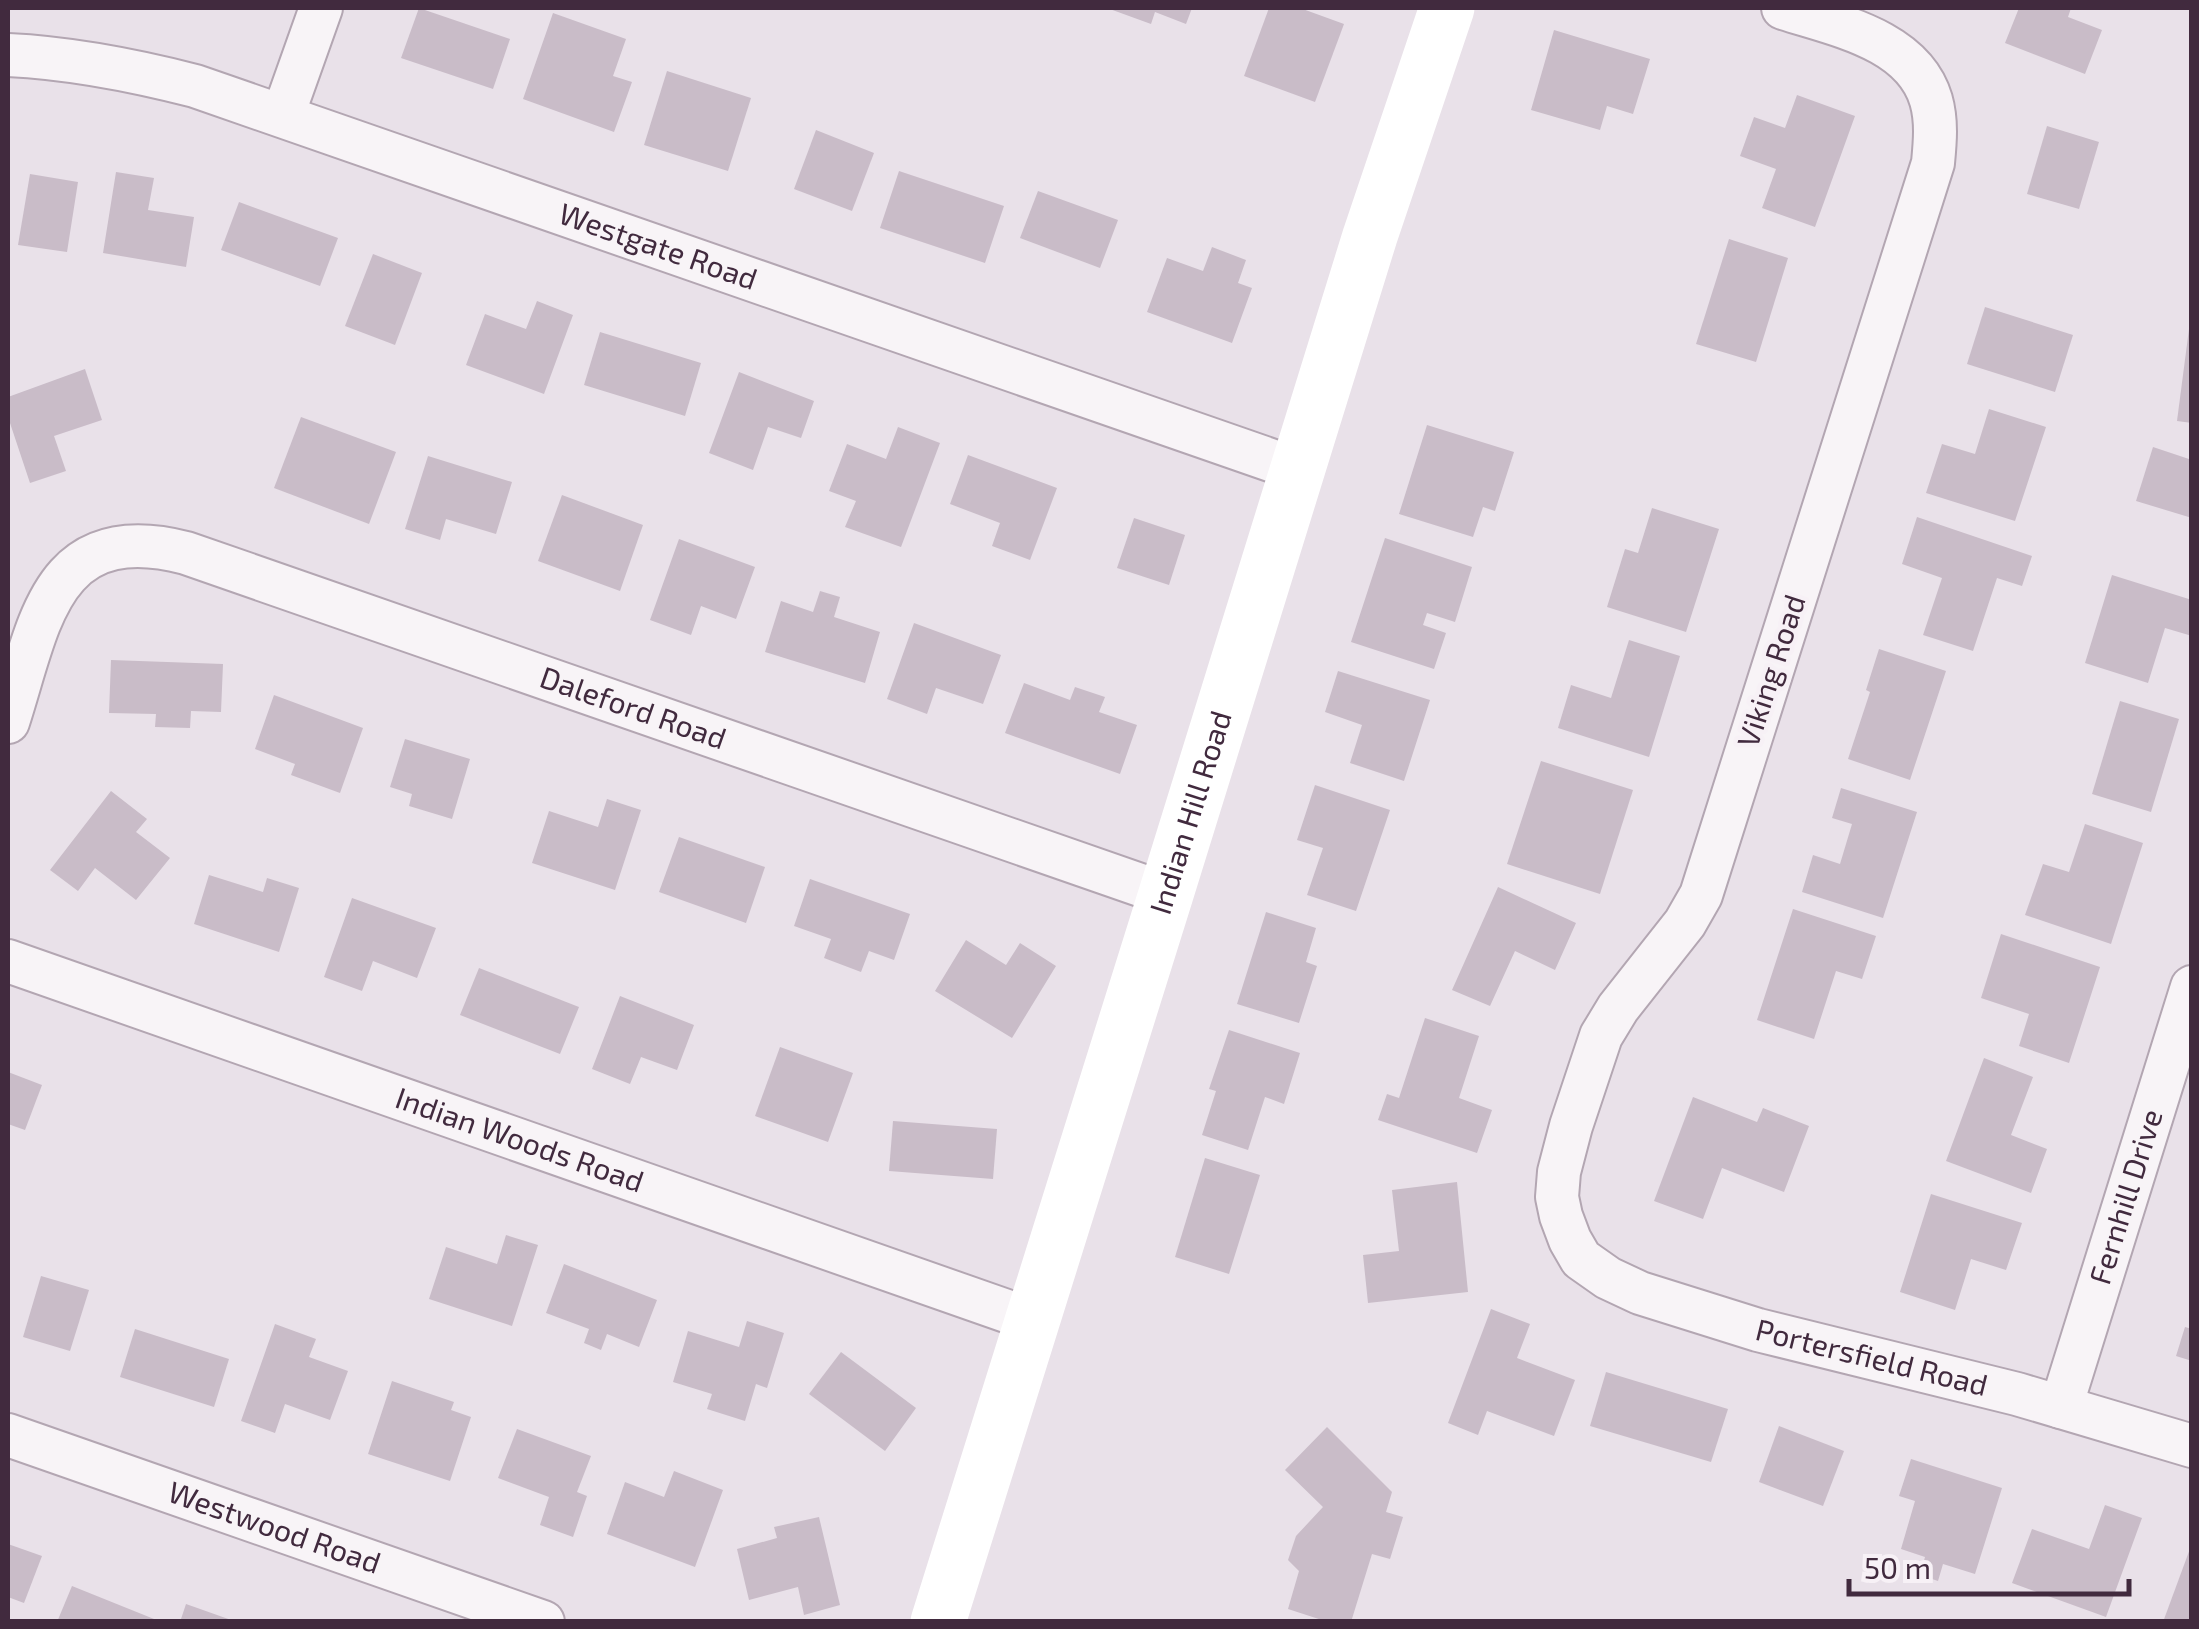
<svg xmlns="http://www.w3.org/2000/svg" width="2199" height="1629" viewBox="0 0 2199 1629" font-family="'Exo 2',sans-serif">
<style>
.building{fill:#c9bcc8}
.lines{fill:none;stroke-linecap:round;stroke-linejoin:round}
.street-casing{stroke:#b3a6b2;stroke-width:46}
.street{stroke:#f8f4f7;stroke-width:42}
.secondary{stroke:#fff;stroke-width:55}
.labels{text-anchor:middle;stroke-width:9;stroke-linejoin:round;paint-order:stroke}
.street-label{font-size:30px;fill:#412a3e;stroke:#f7f1f6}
</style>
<rect width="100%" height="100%" fill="#e9e1e9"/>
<!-- building -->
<g class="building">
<path d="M419 8 510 39 493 89 401 58Z"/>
<path d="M1107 8H1192L1186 24 1155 12 1151 24Z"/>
<path d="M1269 8H1300L1344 24 1315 102 1244 76Z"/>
<path d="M2019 8H2071L2068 17 2102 30 2085 74 2005 43Z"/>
<path d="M553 13 626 39 613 76 632 82 614 132 523 99Z"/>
<path d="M1554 30 1650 59 1633 114 1607 106 1600 130 1531 110Z"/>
<path d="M667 71 751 98 728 171 644 145Z"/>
<path d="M1797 95 1855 116 1815 227 1762 208 1776 169 1740 156 1754 117 1785 128Z"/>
<path d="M2047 126 2099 142 2079 209 2027 194Z"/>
<path d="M816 130 874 153 852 211 794 189Z"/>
<path d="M899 171 1004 206 985 263 880 228Z"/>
<path d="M116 172 154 178 148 210 194 217 186 267 103 253Z"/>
<path d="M30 174 78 182 67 252 18 245Z"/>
<path d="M1038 191 1118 220 1100 268 1020 238Z"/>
<path d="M239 202 338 238 320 286 221 250Z"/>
<path d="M1729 239 1788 258 1756 362 1696 344Z"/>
<path d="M1212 247 1246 260 1238 283 1252 288 1232 343 1147 312 1167 258 1203 271Z"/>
<path d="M373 254 422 273 395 345 345 326Z"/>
<path d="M537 301 573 315 544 394 466 365 485 314 526 329Z"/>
<path d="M1985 307 2073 335 2055 392 1967 364Z"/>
<path d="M2189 329H2192V423L2177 421Z"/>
<path d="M600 332 701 363 685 416 584 385Z"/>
<path d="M85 369 102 420 54 436 66 471 30 483 8 417V397Z"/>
<path d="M739 372 814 401 801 438 768 427 753 470 709 453Z"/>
<path d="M1989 409 2046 427 2015 521 1926 493 1942 444 1975 454Z"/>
<path d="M301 417 396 452 369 524 274 488Z"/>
<path d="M1427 425 1514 452 1495 511 1483 507 1473 537 1399 514Z"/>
<path d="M898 427 940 443 901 547 845 527 856 501 829 491 847 444 886 459Z"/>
<path d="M2153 447 2192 460V518L2136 501Z"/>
<path d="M968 455 1057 488 1030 560 992 546 1000 523 950 504Z"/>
<path d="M428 456 512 482 496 534 446 519 440 540 405 529Z"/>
<path d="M562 495 643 525 620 591 538 561Z"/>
<path d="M1652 508 1719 529 1686 632 1607 607 1625 549 1638 553Z"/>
<path d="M1917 517 2032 556 2022 586 1997 578 1973 651 1923 635 1942 578 1902 564Z"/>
<path d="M1134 518 1185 535 1169 585 1117 568Z"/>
<path d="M1385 538 1472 567 1455 622 1427 613 1423 625 1446 633 1434 669 1351 642Z"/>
<path d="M679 539 755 567 736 619 701 606 691 635 650 620Z"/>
<path d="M2112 575 2192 600V636L2165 628 2148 683 2085 663Z"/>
<path d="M820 591 840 597 834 617 880 632 865 683 765 652 781 601 813 612Z"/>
<path d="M914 623 1001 655 983 704 936 688 927 714 887 699Z"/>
<path d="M1629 640 1680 656 1649 757 1558 728 1571 685 1611 698Z"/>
<path d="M1879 649 1946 671 1910 780 1848 759 1870 692 1866 690Z"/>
<path d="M111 660 223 664 221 712 191 711 190 728 155 727 156 714 109 713Z"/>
<path d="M1338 671 1430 700 1404 781 1350 763 1362 725 1325 712Z"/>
<path d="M1024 683 1070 700 1075 687 1105 697 1099 712 1137 725 1120 774 1005 733Z"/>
<path d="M274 695 363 728 340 793 291 775 295 764 255 749Z"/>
<path d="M2120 701 2179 719 2151 812 2092 794Z"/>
<path d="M405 739 470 759 452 819 409 806 412 794 390 787Z"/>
<path d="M1541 761 1633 790 1600 894 1507 864Z"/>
<path d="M1315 785 1390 810 1356 911 1307 895 1323 848 1297 840Z"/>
<path d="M1841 788 1917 812 1883 918 1802 892 1813 855 1840 864 1852 824 1832 818Z"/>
<path d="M111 791 147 819 136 832 170 858 136 900 95 868 78 891 50 870Z"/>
<path d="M607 799 641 810 615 890 532 863 549 811 598 827Z"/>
<path d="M2085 824 2143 843 2111 944 2025 915 2043 864 2069 872Z"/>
<path d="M679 837 765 867 746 923 659 892Z"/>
<path d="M209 875 263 892 267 878 299 888 279 952 194 924Z"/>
<path d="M810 879 910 914 894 960 869 951 861 972 824 958 831 939 794 926Z"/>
<path d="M1498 887 1576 923 1555 970 1515 951 1490 1006 1452 990Z"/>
<path d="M352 898 436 928 417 978 373 961 362 991 324 977Z"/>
<path d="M1793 909 1876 936 1862 979 1836 971 1814 1039 1757 1020Z"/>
<path d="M1266 912 1316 928 1306 962 1317 966 1299 1023 1237 1004Z"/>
<path d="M2001 934 2100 967 2069 1063 2019 1046 2029 1014 1981 998Z"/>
<path d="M966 940 1006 965 1020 943 1056 966 1012 1038 935 991Z"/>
<path d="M479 968 579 1007 560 1054 460 1015Z"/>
<path d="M620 996 694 1025 677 1070 641 1057 630 1084 592 1069Z"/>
<path d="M1425 1018 1479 1036 1459 1098 1492 1110 1477 1153 1378 1120 1387 1094 1399 1098Z"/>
<path d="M1229 1030 1300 1053 1284 1104 1265 1097 1248 1150 1202 1135 1216 1091 1209 1089Z"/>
<path d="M780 1047 853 1073 828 1142 755 1116Z"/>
<path d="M1984 1058 2033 1077 2011 1135 2047 1149 2031 1193 1946 1161Z"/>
<path d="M8 1072 42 1085 25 1130 8 1124Z"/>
<path d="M1693 1097 1757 1122 1763 1108 1809 1126 1784 1192 1722 1168 1703 1219 1654 1201Z"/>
<path d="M893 1121 997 1129 993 1179 889 1171Z"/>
<path d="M1205 1158 1260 1175 1229 1274 1175 1257Z"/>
<path d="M1457 1182 1468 1292 1368 1303 1363 1255 1399 1251 1392 1190Z"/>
<path d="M1931 1194 2022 1223 2006 1270 1971 1259 1955 1310 1900 1292Z"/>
<path d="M506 1235 538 1245 512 1326 429 1299 446 1247 497 1264Z"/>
<path d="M564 1264 657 1300 639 1347 607 1334 601 1350 584 1343 589 1329 546 1313Z"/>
<path d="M41 1276 89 1290 70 1351 23 1337Z"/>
<path d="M1491 1309 1530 1324 1517 1358 1575 1380 1554 1436 1487 1411 1478 1435 1448 1423Z"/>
<path d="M747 1321 784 1333 767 1388 756 1384 745 1421 707 1409 712 1394 673 1382 688 1331 739 1347Z"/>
<path d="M275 1324 316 1339 309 1357 348 1371 330 1420 285 1404 275 1433 241 1421Z"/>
<path d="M2185 1327 2192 1329V1361L2176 1356Z"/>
<path d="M135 1329 229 1359 214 1407 120 1377Z"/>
<path d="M841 1352 916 1408 885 1451 809 1394Z"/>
<path d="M1606 1372 1728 1409 1711 1462 1590 1426Z"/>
<path d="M392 1381 454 1402 451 1410 471 1417 450 1481 368 1454Z"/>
<path d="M1779 1426 1844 1451 1823 1506 1759 1482Z"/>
<path d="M1327 1427 1392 1492 1386 1512 1403 1517 1390 1559 1372 1554 1351 1622H1328L1288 1609 1299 1571 1288 1560 1296 1536 1323 1507 1285 1470Z"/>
<path d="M517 1429 591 1456 577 1492 587 1496 573 1537 540 1525 549 1497 498 1478Z"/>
<path d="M1911 1459 2002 1488 1975 1574 1943 1564 1938 1581 1920 1575 1925 1557 1901 1549 1915 1501 1899 1496Z"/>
<path d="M674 1471 723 1490 695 1567 607 1534 625 1482 664 1497Z"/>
<path d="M2105 1505 2142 1518 2106 1617 2012 1583 2032 1529 2089 1549Z"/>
<path d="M819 1517 840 1605 804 1615 798 1587 749 1600 737 1549 777 1538 774 1527Z"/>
<path d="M8 1544 42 1556 24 1603 8 1597Z"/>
<path d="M2191 1546 2192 1622H2163Z"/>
<path d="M72 1586 159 1621V1622H57Z"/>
<path d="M186 1604 234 1621V1622H180Z"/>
</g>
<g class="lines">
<!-- street casing -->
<g class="street-casing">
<g id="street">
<path id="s1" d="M1783 8C1835 25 1913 39 1931 100 1937 121 1935 142 1933 163L1701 895 1685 923 1618 1008 1601 1036 1571 1126 1559 1172 1557 1197 1561 1216 1570 1240 1581 1259 1608 1278 1640 1293 1758 1330 2017 1394 2192 1446"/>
<path id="s2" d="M8 55C71 58 133 70 195 86L1299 470"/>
<path d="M283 115 321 8"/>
<path id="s3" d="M8 722C40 623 50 518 186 553L1166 894"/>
<path id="s4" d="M8 961 1032 1320"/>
<path id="s5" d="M2061 1407 2192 987"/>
<path id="s6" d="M8 1435 543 1622"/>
</g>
</g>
<!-- street -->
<use href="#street" class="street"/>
<!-- secondary -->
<path class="secondary" id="s7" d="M938 1622 1166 894 1370 236 1447 8"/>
</g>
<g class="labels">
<!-- street labels -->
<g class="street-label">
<text dy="10" stroke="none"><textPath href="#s2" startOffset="680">Westgate Road</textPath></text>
<text transform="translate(1772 671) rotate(-72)" y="10">Viking Road</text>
<text dy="10" stroke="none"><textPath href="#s3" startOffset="760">Daleford Road</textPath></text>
<text dy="10" stroke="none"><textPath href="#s7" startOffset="848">Indian Hill Road</textPath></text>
<text dy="10" stroke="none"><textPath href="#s4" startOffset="542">Indian Woods Road</textPath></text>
<text dy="10" stroke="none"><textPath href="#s5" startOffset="220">Fernhill Drive</textPath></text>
<text dy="10" stroke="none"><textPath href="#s1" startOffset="1730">Portersfield Road</textPath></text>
<text dy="10" stroke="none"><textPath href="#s6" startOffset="282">Westwood Road</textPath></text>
</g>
</g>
<!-- border -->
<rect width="2199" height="1629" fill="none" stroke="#412a3e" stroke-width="20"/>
<!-- scale -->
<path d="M1849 1579v15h280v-15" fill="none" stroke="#412a3e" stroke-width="5"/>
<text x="1864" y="1579" font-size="30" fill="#412a3e" stroke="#f7f1f6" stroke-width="8" paint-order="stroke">50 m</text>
</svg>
